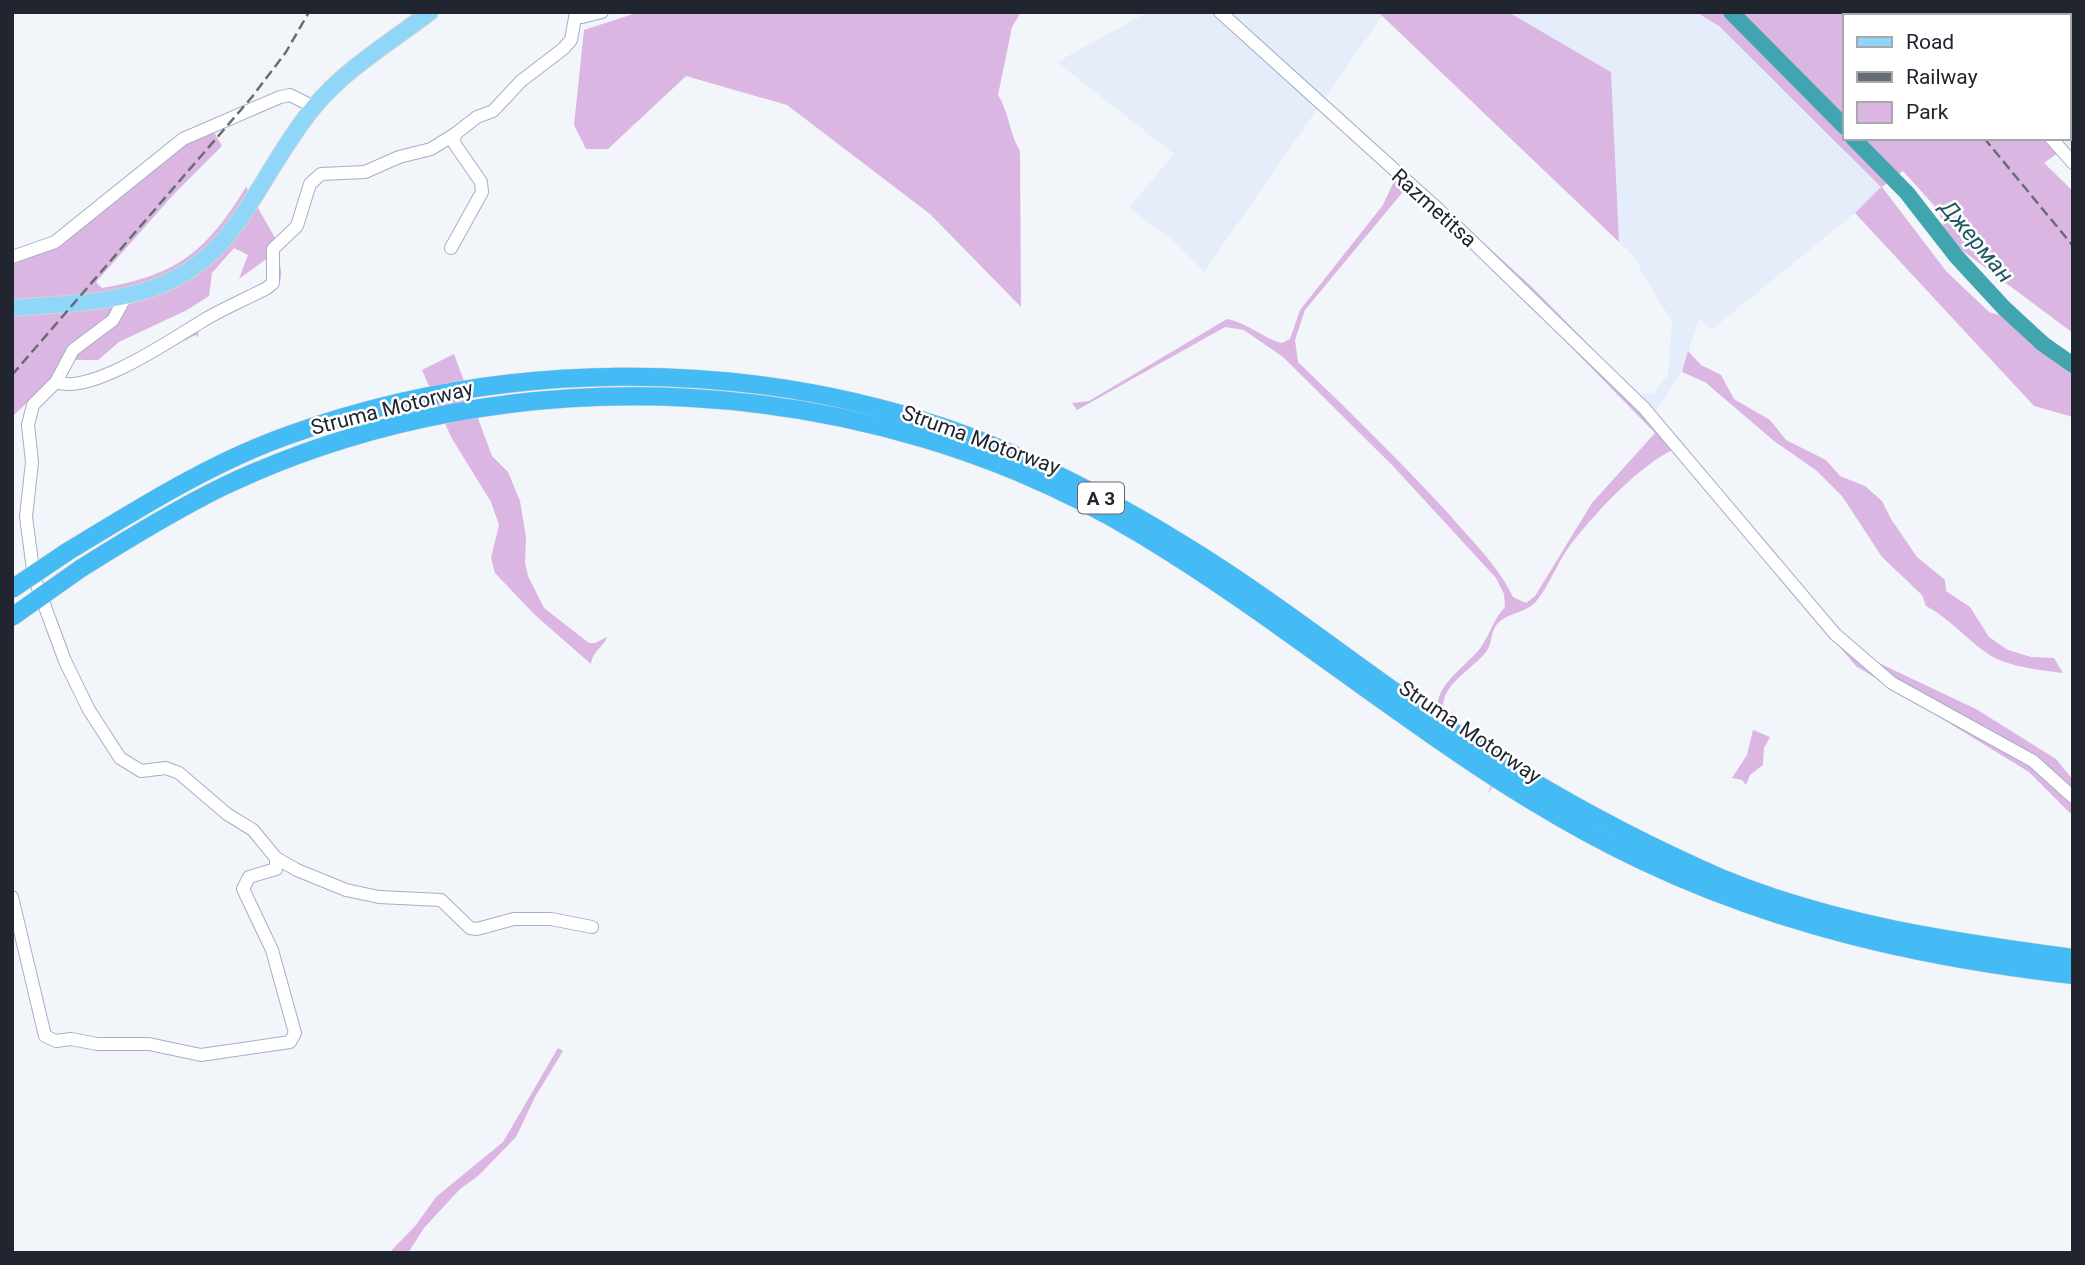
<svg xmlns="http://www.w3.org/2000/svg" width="2085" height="1265" viewBox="0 0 2085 1265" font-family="Roboto,sans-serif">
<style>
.built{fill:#e6edfa}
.green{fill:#dbb6e2;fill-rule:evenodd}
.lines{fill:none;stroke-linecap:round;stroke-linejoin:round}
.river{stroke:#41a5b0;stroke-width:16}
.minor-casing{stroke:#a3b0c8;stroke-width:14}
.major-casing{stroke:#d2d3d5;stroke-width:18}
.highway-casing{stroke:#d2d3d5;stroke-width:19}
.minor{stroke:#fff;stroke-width:12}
.major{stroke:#8fd6f9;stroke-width:16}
.highway{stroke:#44bbf5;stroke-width:18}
.rail{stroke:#686d75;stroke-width:2.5;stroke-dasharray:10 5;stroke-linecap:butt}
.highway-bridge-casing{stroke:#d2d3d5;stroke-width:19;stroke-linecap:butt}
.highway-bridge{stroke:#44bbf5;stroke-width:18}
.labels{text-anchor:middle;stroke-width:5;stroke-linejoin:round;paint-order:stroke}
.shield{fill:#fff;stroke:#63666d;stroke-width:2}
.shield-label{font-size:19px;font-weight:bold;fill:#20252f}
.street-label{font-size:21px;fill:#20252f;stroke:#fff}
.water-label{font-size:23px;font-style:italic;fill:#1f585e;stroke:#fff}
</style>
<rect width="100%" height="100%" fill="#f2f5fa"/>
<!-- built -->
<g class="built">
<path d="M1148 12H1378L1382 16 1204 272 1168 236 1129 208 1174 154 1057 62Z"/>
<path d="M1508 12H1696L1719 26 1882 187 1855 213 1711 330 1699 319 1682 372 1655 412 1637 395 1653 393 1668 375 1672 321 1644 277 1636 259 1619 242 1611 72Z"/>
<path d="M1937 12H2017L2021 16H1940Z"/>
<path d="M2069 53 2073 56V163L2051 138H2069Z"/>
</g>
<!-- green -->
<g class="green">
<path d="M639 12H1021L1012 27 998 95C1009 112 1009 133 1020 151L1021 307 930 214 787 105 686 76 608 149H586L574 125 584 30Z"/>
<path d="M1378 12H1508L1611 72 1619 242Z"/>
<path d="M1696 12H1930L1934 16H1845V138H2051L2062 150 2044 163 2073 191V333L1947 239 1939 211 1903 171 1882 187 1946 271 1989 312 2032 325 2073 358V417L2034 406 1855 213 1881 187 1719 26Z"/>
<path d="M1325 98 1532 287 1655 412 1825 618 1866 657 1976 709 2056 759 2073 780V816L2029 772 1856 666 1672 450C1637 468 1595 513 1571 544 1558 561 1551 582 1538 599 1527 614 1510 611 1498 623 1490 631 1493 643 1486 652 1469 673 1433 688 1446 719L1496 757 1501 767 1499 777 1487 795 1495 776 1494 761C1480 746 1454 737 1443 720 1422 690 1471 665 1483 644 1491 631 1494 619 1505 607L1504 594 1496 578 1393 466 1283 357 1244 330 1225 327 1077 410 1072 403 1089 401 1227 319C1248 323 1262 338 1282 343L1290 339 1300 310 1383 205 1396 177 1318 108ZM1406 188 1494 268 1655 433 1592 503 1535 596 1526 603 1513 597C1498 565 1470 539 1447 512 1399 460 1349 411 1298 362L1295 340 1305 310Z"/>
<path d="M208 128 214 132 222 146 174 194 96 282 102 288C177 275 206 252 246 187L278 243 274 249C279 261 285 274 278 286L199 326 198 337 196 335 101 381 40 390 12 417V254L51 242 177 143ZM234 248 248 255 239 279 269 257 274 270 271 283 208 317 189 334 118 369 94 379 61 384 73 360H98L119 342 187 310 209 296 212 273Z"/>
<path d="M1688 351 1701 365 1721 375 1734 399 1770 420 1786 440 1826 460 1840 476 1865 486 1882 501 1891 519 1917 557 1945 580 1946 591 1970 607 1989 637 2008 650 2031 657 2054 658 2063 673C2041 670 2018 668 1997 659 1974 648 1953 620 1926 606L1922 595 1882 557 1842 496 1817 471 1774 441 1705 382 1682 372Z"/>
<path d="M454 354 492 456 508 472 520 501 526 537 525 562 528 576 544 608 589 643H595L607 637C603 648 593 650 591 664L535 615 495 573 491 558 499 525 491 502 451 437 422 370Z"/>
<path d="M1753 730 1770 737 1764 748 1763 765 1750 775 1746 785 1742 780 1732 778 1747 755Z"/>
<path d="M558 1048 563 1051 535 1097 516 1137 478 1176 460 1189 424 1228 408 1253H389L416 1225 436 1197 503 1142Z"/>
</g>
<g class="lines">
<!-- river -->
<g class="river">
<path d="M1731 12 1845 127"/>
<path d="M1853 138 1907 193 1956 256 2004 308 2043 344 2073 365"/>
</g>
<!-- minor casing -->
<g class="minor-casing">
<g id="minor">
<path d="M1220 12 1450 220 1644 408 1835 634 1892 683 2033 761 2073 797"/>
<path d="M1930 12 1934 16"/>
<path d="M576 15 582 17 602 12"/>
<path d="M2069 18 2073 22"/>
<path d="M2051 138 2073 163"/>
<path d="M451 248 482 192 481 182 454 143 455 134 477 117 493 111 521 81 563 49 571 40 576 12"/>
<path d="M12 257 55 242 183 139 280 97 290 95 314 107"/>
<path d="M125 298 113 320 73 350 56 382 33 405 28 425 32 462 26 517 34 577 65 661 89 710 120 758 141 771 166 768 179 773 227 814 253 830 276 858 297 870 346 890 379 897 441 900 470 928 477 929 514 919H551L592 927"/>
<path d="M56 382C90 396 174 338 204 320 224 308 246 299 267 288L273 283V249L297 226 310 184 321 174 365 172 399 157 431 149 455 134"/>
<path d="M12 897 45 1036 56 1041 71 1039 97 1044H149L201 1055 290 1042 295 1033 272 950 243 889 249 877 276 869V858"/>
</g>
</g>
<!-- major casing -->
<g class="major-casing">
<g id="major">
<path d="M2033 12 2038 16"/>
<path d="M2069 40 2073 43"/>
<path d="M12 308C97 301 179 304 234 227 262 189 283 144 314 107 345 69 391 42 430 12"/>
</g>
</g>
<!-- highway casing -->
<g class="highway-casing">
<g id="highway">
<path d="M67 552C138 509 210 463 289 435 497 360 737 357 946 428 1029 457 1108 498 1182 544 1266 595 1344 657 1425 713 1519 777 1617 833 1721 878 1834 925 1953 942 2073 958"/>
<path d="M80 569C126 540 173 511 222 487 509 350 871 370 1142 535 1313 638 1462 776 1643 861 1780 926 1924 958 2073 975"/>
</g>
</g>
<!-- minor -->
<use href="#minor" class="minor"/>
<!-- major -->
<use href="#major" class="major"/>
<!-- highway -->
<use href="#highway" class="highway"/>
<!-- rail -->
<g class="rail">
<path d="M1898 12 1901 16"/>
<path d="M1984 138 2073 246"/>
<path d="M12 375 252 97 286 52 309 12"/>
</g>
<!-- highway-bridge casing -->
<g class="highway-bridge-casing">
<g id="highway-bridge">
<path d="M12 589 67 552"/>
<path d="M12 617 80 569"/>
</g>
</g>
<!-- highway-bridge -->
<use href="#highway-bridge" class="highway-bridge"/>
</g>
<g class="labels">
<!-- shield labels -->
<rect class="shield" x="1078" y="482.5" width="46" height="31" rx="5"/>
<g class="shield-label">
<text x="1101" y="505">A 3</text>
</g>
<!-- street labels -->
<g class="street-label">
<text transform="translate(1434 208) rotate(42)" y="7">Razmetitsa</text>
<text transform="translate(392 408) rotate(-14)" y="7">Struma Motorway</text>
<text transform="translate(981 440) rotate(20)" y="7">Struma Motorway</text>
<text transform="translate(1470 732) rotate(34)" y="7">Struma Motorway</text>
</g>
<!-- water labels -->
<g class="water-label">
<text transform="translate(1977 241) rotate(50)" y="8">Джерман</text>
</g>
</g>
<!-- border -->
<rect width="2085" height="1265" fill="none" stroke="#20252f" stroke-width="28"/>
<!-- legend -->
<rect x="1843" y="14" width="228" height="126" fill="#ffffff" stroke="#a6a8ac" stroke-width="2"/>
<rect x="1857" y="37" width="35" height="10" fill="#8fd6f9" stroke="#a6a8ac" stroke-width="2"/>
<text x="1906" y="49" font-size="21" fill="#20252f">Road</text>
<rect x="1857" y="72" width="35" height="10" fill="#686d75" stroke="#a6a8ac" stroke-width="2"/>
<text x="1906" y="84" font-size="21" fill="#20252f">Railway</text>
<rect x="1857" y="102" width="35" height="21" fill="#dbb6e2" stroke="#a6a8ac" stroke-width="2"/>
<text x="1906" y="119" font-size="21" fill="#20252f">Park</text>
</svg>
